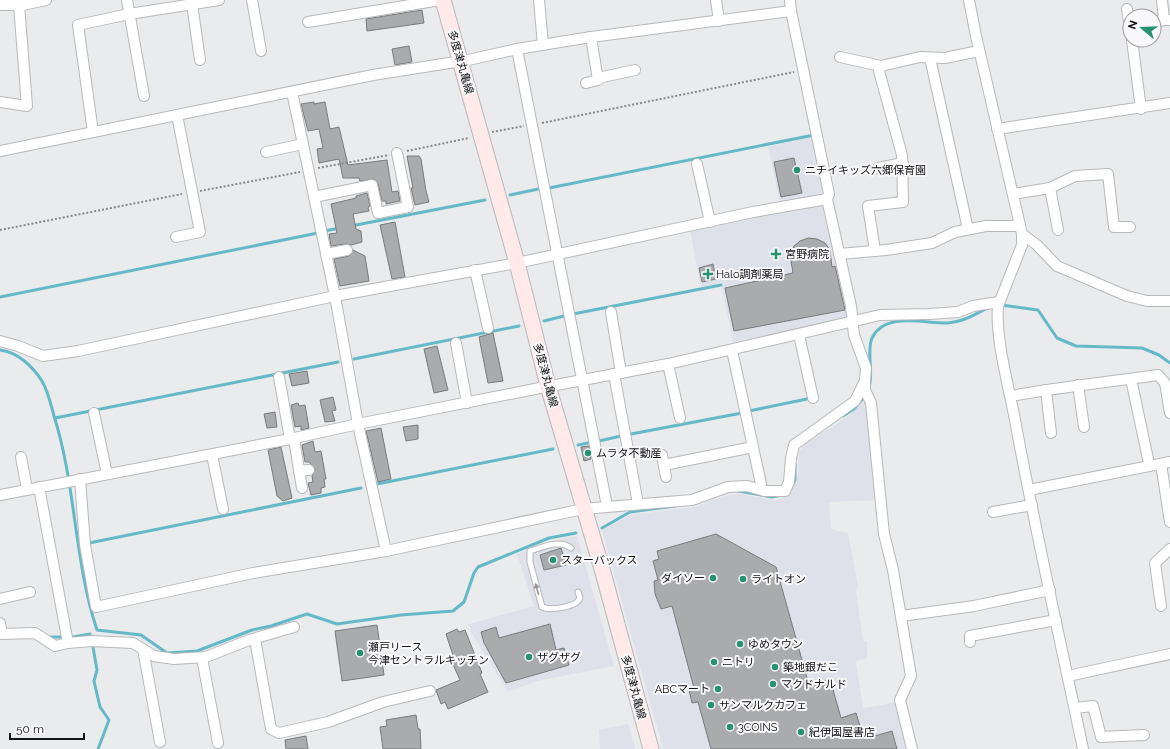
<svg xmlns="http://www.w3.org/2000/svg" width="1170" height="749" viewBox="0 0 1170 749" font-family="Raleway,'Noto Sans JP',sans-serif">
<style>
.built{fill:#dee1ea}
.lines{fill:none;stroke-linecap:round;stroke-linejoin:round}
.stream{stroke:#64b9c9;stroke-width:3}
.building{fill:#aaabad;stroke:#797a7c}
.lane-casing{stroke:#b7b8b9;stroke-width:7}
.street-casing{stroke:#b7b8b9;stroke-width:12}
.secondary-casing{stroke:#b7b8b9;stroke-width:17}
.path{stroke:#878789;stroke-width:2;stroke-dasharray:2 2;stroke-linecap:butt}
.lane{stroke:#fff;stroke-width:5}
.street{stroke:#fff;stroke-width:10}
.secondary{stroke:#ffeae9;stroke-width:15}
.oneway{fill:#959595}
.poi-dot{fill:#279271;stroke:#f8f8fa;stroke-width:1.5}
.labels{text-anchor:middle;stroke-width:4;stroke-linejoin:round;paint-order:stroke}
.street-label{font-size:11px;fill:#131314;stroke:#f8f8fa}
.poi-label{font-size:11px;fill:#131314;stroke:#f8f8fa;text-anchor:start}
</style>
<rect width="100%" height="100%" fill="#eaebed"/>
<!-- built -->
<g class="built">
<path d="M815 136 826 193 780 202 768 147Z"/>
<path d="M821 204 827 207 848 317 845 320 733 342 721 283 701 287 690 230Z"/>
<path d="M865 403 879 500 829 502 831 528 834 530 848 533 858 586 856 591 863 641 867 642V659L858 660 856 663 863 707 865 708 897 702 904 745 907 749H663L602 530 630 515 695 507 725 496 739 494 775 500 786 497 791 493 798 474 799 452 805 444 849 416 859 406Z"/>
<path d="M577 536 614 666 537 681 508 692 471 632 469 624 534 606 517 554 551 541Z"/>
<path d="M628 724 635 749H600L599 730Z"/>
</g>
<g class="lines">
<!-- stream -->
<g class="stream">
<path d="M549 188 814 135"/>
<path d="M510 195 543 188"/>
<path d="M351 226 485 200"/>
<path d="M324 231 340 228"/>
<path d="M0 297 318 233"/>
<path d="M1001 305 1038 310 1057 338 1076 346 1142 348 1159 355 1170 363"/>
<path d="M573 314 721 285"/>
<path d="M544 321 568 315"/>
<path d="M0 350C18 352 33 367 42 381 48 391 51 405 54 416 76 485 74 561 97 630L141 635 167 653 197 651 252 630 271 626 307 614 337 624 401 615 453 611 464 602 474 573 478 567 549 538 576 533"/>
<path d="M354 359 519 326"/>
<path d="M869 387C874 372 866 352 872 338 885 311 925 324 948 323 963 322 975 314 988 308"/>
<path d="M749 411 807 399"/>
<path d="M843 416 854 409 865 396"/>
<path d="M55 418 338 362"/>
<path d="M631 434 742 413"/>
<path d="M599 441 621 436"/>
<path d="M578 445 593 442"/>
<path d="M377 484 553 449"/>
<path d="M793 484 795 480V464"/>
<path d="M738 491 772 497 782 495"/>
<path d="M602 528 630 512 675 506"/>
<path d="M89 543 361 488"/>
<path d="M47 637H73L90 634"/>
<path d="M93 647 97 670 94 681 100 707 109 720 98 749"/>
</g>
</g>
<!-- building -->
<g class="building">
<path d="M422 10 424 23 367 31 366 19Z"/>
<path d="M409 46 412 62 395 65 392 49Z"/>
<path d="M314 102V104L325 102 330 129 339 127 348 165 387 160 392 192 398 191 400 201 386 204V201H382L378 184 374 179 360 181 359 178H343L339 159 319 163 317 149 323 148 319 129 308 131 301 104Z"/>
<path d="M407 156H419L421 159 426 191 429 202 415 205 411 188H413Z"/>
<path d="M794 158 802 193 781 197 774 162Z"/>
<path d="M367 193 370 206 368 208 369 211 353 214 356 229 361 231 362 242 351 245 346 244 331 246 329 234 337 233 331 204 356 198V196Z"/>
<path d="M395 222 405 277 392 279 380 225Z"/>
<path d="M808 238 817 239 825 243 830 250 832 267 835 266 845 310 734 331 725 288 793 273 790 255 794 246 800 241Z"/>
<path d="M353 250 365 256 369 281 340 286 334 259 349 256Z"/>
<path d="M713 264 716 279 702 282 699 268Z"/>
<path d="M493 333 503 381 488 383 479 337Z"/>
<path d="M437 346 448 390 434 393 424 349Z"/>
<path d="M307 371 309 383 292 386 289 374Z"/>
<path d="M333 397 336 410 332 411 335 421 325 422 320 400Z"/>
<path d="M298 403 299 406 305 405 309 428 301 430V426L295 427 291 405Z"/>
<path d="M275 412 277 427 267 428 264 414Z"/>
<path d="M418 425V439L406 441 403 427Z"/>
<path d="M381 428 391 479 378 482 366 431Z"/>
<path d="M313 441 315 452 321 451 326 479H324L325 487 321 488V493L311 495 308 483 313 482 312 476 315 469 309 462H305L302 445Z"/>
<path d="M589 446 591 459 584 461 581 447Z"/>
<path d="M281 447 292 498 283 501 277 496 268 450Z"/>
<path d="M716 534 776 567 809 685 830 679 841 718 856 713 864 739 892 731 897 749H711L698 702 692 703 689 690 694 688 672 606 661 609 655 594 654 581 658 580 653 561 659 559 657 551Z"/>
<path d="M561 548 566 565 544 570 540 555Z"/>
<path d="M550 624 556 650 564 648 569 665 506 683 484 643 481 632 496 627 499 638Z"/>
<path d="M377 625 384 675 342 681 335 631Z"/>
<path d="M457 629 459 632 465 630 482 673 480 674 488 692 448 709 445 702 441 704 436 690 460 680 452 662 455 661 446 634Z"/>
<path d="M416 715 418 729H420L421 749H383L380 727 387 726 386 720Z"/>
<path d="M306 736 308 749H286L285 740Z"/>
</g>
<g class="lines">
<!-- lane casing -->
<g class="lane-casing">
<path id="lane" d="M571 548C560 539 543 547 530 551V562L542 607C550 611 577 607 580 598L578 592"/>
</g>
<!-- street casing -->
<g class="street-casing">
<g id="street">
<path d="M127 0 144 96"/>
<path d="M252 0 261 51"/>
<path d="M539 0 543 45"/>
<path d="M716 0 719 21"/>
<path d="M969 0 976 36 1022 234V245L998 306C995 337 1009 388 1015 420 1035 530 1060 639 1083 749"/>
<path d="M1162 0 1164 20H1170"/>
<path d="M192 4 200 60"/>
<path d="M0 5H23L46 0"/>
<path d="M1127 9 1130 28"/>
<path d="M308 22 440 0"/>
<path d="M1154 22 1164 20"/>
<path d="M1132 40 1141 109"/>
<path d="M517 49 607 506"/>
<path d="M840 57 881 66"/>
<path d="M930 58 968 229"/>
<path d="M598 78 635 70"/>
<path d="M586 83 598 80 591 37"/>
<path d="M292 92 335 296 358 424 386 551"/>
<path d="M0 102 27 106 19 5"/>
<path d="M997 129 1170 103"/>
<path d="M93 132 78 25 129 14 219 0"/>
<path d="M0 151 373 75 468 60 517 49 591 37 791 11"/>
<path d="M266 152 303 144"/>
<path d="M697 164 710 222"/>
<path d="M878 168 903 163"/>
<path d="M1050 188 1058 230"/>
<path d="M1013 194 1050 188 1075 176 1108 174 1114 227H1130"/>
<path d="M314 197 372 185 378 213 408 207 397 153"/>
<path d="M1022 234 1037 245 1057 266 1127 296 1147 301H1170"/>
<path d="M176 237 200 232 177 115"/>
<path d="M875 251 868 206 903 202 902 155 879 71 881 66 920 57 945 58 979 51"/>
<path d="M326 254 347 250"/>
<path d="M839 254 886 250 932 243 955 232 986 226H1020"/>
<path d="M475 270 488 328"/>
<path d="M611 312 621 373"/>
<path d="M799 335 813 398"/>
<path d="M0 341 18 346 43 356 78 351 335 296 517 263 753 212 827 199"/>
<path d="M456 343 467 403"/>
<path d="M732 350 761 484"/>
<path d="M668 364 680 418"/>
<path d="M614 374 638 504"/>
<path d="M279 377 290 439"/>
<path d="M1131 379 1148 459"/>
<path d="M865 382V390L871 403 884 534 893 570 911 676 900 700 912 749"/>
<path d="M1078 385 1084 427"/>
<path d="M1046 390 1051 433"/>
<path d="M1011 396C1060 387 1109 382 1158 375L1165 383 1170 413"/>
<path d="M94 413 107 474"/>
<path d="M294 439 302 488"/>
<path d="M212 455 223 509"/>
<path d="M662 455 666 477"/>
<path d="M21 457 27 489"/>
<path d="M1161 464 1170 522"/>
<path d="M664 465 753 447"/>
<path d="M299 471 309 470"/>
<path d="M80 479 85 545 96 607 253 573 386 551 583 509 692 500 728 487 747 486 764 491H785L789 482 791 458 794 445 855 401 865 381 866 368 854 335 851 306 827 199 829 194 791 11 790 0"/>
<path d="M39 487 68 643"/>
<path d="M1029 490 1170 462"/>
<path d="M0 495 290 439 358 424 540 388 668 364 880 315 929 314 958 312 973 306 999 302"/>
<path d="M993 512 1032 505"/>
<path d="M0 599 30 592"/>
<path d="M1161 606 1155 563 1170 549"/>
<path d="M901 616 974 606 1050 590"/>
<path d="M0 623 2 634 35 633 55 646 68 643 91 641 133 643 154 656 174 659 206 657 249 640 294 627"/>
<path d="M255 639 271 729 279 733 328 722 383 702 430 691"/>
<path d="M970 642V636L1056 620"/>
<path d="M143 649 160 742"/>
<path d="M202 658 218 743"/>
<path d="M1068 676 1170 654"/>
<path d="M1075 708 1093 706 1101 737 1144 735"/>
</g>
</g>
<!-- secondary casing -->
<g class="secondary-casing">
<path id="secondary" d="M443 0 517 263 548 386 602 569 651 749"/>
</g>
<!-- path -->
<g class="path">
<path d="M542 123 794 72"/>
<path d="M492 132 524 126"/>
<path d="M407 151 469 138"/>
<path d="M318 168 389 155"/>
<path d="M200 191 300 172"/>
<path d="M0 230 182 194"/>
</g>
<!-- lane -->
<use href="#lane" class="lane"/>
<!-- street -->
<use href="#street" class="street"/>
<!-- secondary -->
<use href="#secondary" class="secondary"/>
</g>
<!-- one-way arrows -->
<defs><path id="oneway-solid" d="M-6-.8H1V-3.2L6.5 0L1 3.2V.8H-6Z"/></defs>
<use class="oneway" href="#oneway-solid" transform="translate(537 589) rotate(-105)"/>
<!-- markers -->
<g class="poi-dot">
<circle cx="797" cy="170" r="4"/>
<path d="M774 248h4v4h4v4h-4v4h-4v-4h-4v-4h4z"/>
<path d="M706 268h4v4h4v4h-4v4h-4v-4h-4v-4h4z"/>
<circle cx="588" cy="453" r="4"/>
<circle cx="553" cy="560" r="4"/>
<circle cx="713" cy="578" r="4"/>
<circle cx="743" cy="579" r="4"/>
<circle cx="740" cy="644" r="4"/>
<circle cx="360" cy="653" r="4"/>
<circle cx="529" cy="657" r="4"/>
<circle cx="714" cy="662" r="4"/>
<circle cx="775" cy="667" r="4"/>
<circle cx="773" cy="684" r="4"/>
<circle cx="718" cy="689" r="4"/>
<circle cx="711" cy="705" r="4"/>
<circle cx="730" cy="727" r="4"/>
<circle cx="801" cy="732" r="4"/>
</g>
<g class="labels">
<!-- street labels -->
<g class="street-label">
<text transform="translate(461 62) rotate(74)" y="4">多度津丸亀線</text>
<text transform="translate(546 375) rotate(75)" y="4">多度津丸亀線</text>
<text transform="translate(634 687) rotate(75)" y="4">多度津丸亀線</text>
</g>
<!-- poi labels -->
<g class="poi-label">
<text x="805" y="174">ニチイキッズ六郷保育園</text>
<text x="785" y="258">宮野病院</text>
<text x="716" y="278">Halo調剤薬局</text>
<text x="596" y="457">ムラタ不動産</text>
<text x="561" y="564">スターバックス</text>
<text x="705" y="582" text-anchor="end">ダイソー</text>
<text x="751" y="583">ライトオン</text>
<text x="748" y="648">ゆめタウン</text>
<text x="368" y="651">瀬戸リース<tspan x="368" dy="13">今津セントラルキッチン</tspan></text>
<text x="537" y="661">ザグザグ</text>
<text x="722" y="666">ニトリ</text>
<text x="783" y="671">築地銀だこ</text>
<text x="781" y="688">マクドナルド</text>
<text x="710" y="693" text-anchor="end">ABCマート</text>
<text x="719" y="709">サンマルクカフェ</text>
<text x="738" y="731">3COINS</text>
<text x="809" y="736">紀伊国屋書店</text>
</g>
</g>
<!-- north arrow -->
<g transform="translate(1142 28) rotate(289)"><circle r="19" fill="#f8f8fa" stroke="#9c9c9e"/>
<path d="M0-3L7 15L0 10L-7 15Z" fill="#279271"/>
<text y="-6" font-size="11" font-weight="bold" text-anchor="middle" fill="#131314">N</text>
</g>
<!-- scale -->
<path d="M10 733v6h74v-6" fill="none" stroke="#131314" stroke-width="2"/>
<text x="16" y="733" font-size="12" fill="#131314" stroke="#f8f8fa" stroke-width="3" paint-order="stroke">50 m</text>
</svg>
